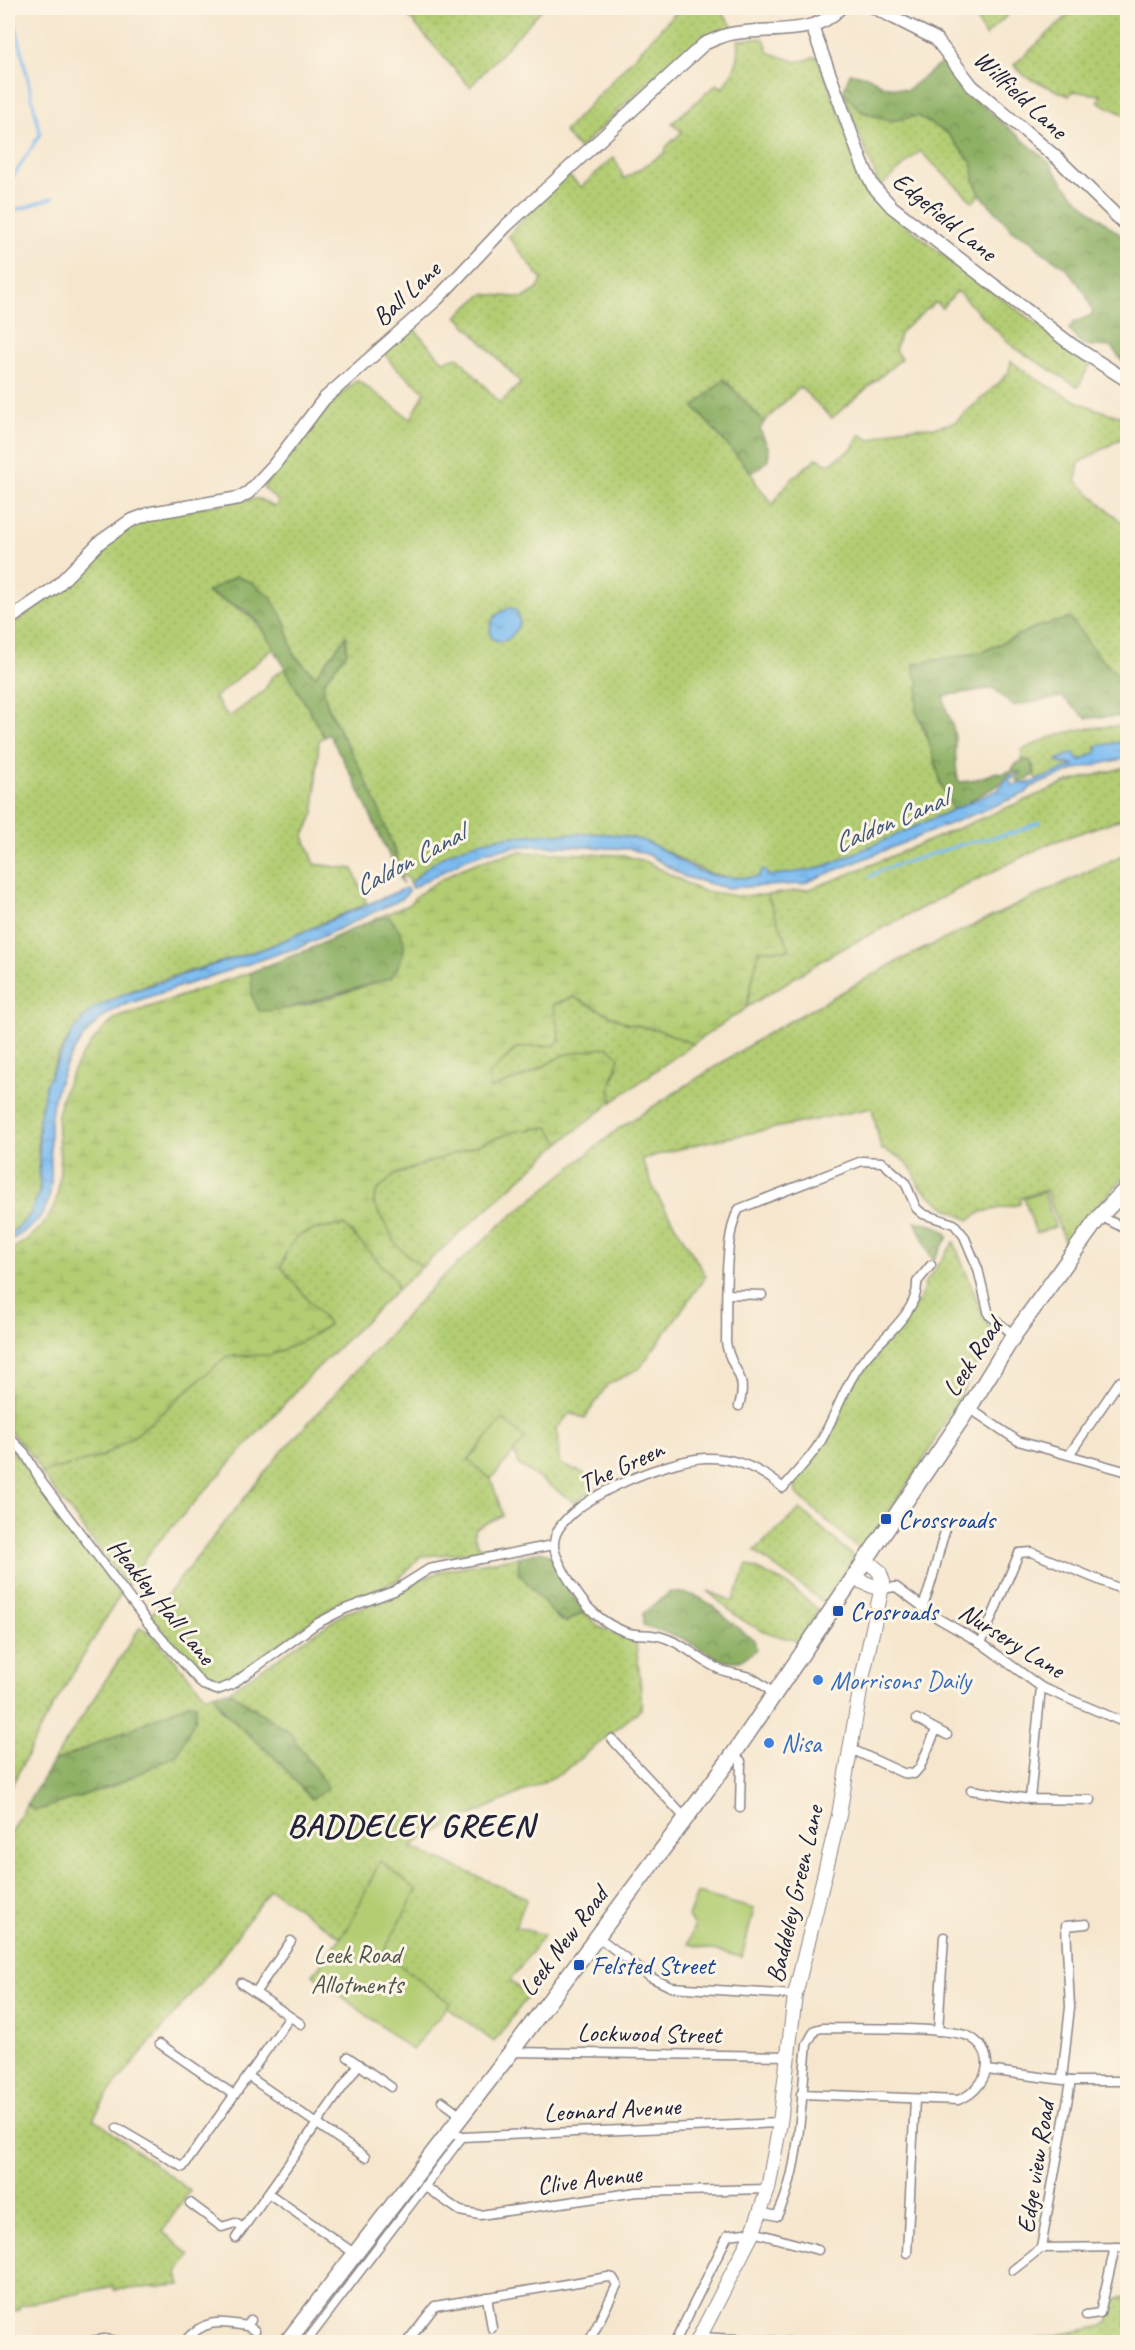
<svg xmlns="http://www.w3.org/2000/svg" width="1135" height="2350" viewBox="0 0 1135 2350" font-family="Caveat,sans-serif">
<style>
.grass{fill:url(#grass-dots);stroke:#6a7857;stroke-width:1.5}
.forest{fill:url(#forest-crowns);stroke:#586950;stroke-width:1.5}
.wetland{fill:url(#wetland-marsh);stroke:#6a7857;stroke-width:1.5}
.garden{fill:#b3cd73;stroke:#6a7857;stroke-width:1.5}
.water{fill:url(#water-ripples);stroke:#4f6f96;stroke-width:1.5}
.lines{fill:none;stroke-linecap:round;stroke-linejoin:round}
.stream{stroke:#7cbcf1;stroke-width:3}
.street-casing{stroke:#8c8484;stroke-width:11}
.secondary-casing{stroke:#8c8484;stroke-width:15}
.primary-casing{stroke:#8c8484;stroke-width:16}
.highway-casing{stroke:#8c8484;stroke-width:18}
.street{stroke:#fff;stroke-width:8}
.secondary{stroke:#fff;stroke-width:12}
.primary{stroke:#fff;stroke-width:14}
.highway{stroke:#fff;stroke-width:15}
.transit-dot{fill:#1a4fb4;stroke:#fcf5e5;stroke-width:2}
.shop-dot{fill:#3f7fe0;stroke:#fcf5e5;stroke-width:2}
.labels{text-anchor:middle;stroke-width:6;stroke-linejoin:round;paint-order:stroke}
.street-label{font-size:26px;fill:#22223b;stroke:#fcf5e5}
.transit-label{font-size:26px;fill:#164399;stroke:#fcf5e5;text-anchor:start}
.shop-label{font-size:26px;fill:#366cbe;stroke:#fcf5e5;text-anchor:start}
.park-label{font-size:26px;fill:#4e554c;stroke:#fcf5e5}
.water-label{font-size:27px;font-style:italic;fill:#42587b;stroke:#fcf5e5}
.district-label{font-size:32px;font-weight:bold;letter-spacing:1.5px;fill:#22223b;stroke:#fcf5e5}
</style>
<defs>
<pattern id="grass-dots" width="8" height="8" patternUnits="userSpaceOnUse" patternTransform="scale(1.5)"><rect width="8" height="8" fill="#b3cd73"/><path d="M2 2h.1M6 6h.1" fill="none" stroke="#9ab064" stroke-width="1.8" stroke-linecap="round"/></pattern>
<pattern id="forest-crowns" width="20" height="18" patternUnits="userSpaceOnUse" patternTransform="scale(1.5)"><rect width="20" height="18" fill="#8eb065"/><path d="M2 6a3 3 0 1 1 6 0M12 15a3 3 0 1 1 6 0" fill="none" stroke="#748f54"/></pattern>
<pattern id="wetland-marsh" width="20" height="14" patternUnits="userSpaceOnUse" patternTransform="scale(1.5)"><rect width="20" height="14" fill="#b3cd73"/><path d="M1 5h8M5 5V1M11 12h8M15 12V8" fill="none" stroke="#9ab064"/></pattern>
<pattern id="water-ripples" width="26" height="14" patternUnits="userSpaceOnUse" patternTransform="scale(1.5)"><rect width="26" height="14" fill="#7cbcf1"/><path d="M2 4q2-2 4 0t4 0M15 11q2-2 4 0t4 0" fill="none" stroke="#6ba1d0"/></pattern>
</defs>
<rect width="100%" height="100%" fill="#fcf5e5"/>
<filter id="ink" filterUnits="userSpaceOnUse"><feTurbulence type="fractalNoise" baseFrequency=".0167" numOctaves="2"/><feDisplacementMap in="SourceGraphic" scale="12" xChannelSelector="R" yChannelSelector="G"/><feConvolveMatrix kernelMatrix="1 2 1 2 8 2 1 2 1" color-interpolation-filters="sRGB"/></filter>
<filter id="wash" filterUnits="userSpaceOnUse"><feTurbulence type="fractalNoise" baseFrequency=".008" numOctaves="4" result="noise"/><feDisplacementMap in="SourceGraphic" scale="24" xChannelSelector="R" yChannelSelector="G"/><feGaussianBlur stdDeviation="1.35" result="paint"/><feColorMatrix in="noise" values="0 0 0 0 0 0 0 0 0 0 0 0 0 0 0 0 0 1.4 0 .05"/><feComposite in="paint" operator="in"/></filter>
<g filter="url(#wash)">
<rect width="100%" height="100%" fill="#f6e6ce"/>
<!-- grass -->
<g class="grass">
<path d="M401 8H543L470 87Z"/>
<path d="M680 8H718L734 28C694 29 610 120 579 149L564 132Z"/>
<path d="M971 8H1015L985 36Z"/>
<path d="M1076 8H1127V116L1098 102 1101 95 1072 91 1069 96 1026 77 1014 65Z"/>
<path d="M761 38 765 40 768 52 797 62 817 57 867 184 863 190 872 200 877 198 892 214 970 276 1091 363 1078 387 1013 347 957 291 942 308 935 302 901 332 895 350 901 359 832 418 800 387 764 422 724 379 694 407 752 473 756 483 773 505C784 484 798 473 817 458L829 464 852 449 860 434 870 440 900 428 936 427 955 422 1000 382 1009 371 1011 361C1040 384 1090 412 1127 417V435L1079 463 1076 481 1127 527V684L1099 657 1070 619 1036 627 982 652 914 664V672L919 682 916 711 936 759 942 787 954 809C910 828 858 857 812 870 791 876 767 877 745 878 700 880 679 852 640 840 614 832 590 833 564 834 509 834 447 838 410 885L407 877 401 876 396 852 324 697 323 683 347 652V637L315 676 294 655 285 622 236 576 207 593C243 610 254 613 274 648L214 698 229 717 264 691 271 678 285 668 324 737 319 740 314 813 304 836 315 864 353 869 367 904C333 917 301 934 267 947 221 965 112 986 82 1020 58 1047 45 1085 39 1120 32 1162 58 1207 8 1234V627L62 590 90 558 102 554C108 515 219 505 251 499H260L274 507 279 502 263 487 326 408 357 380 411 419 425 392 394 366 384 353 413 328 443 361 458 357 500 403 521 383 457 316 483 294 524 298 538 289 542 280 508 236 533 207 568 175 581 187 614 157 624 179 665 153 666 147 682 132 672 123 717 84 722 88C734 72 741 60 738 40Z"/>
<path d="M843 92 861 111 890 121 918 116 947 133 973 164 974 180 980 194 973 202 920 151 880 187Z"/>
<path d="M1127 726V741L1096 748 1097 752 1080 762 1078 758 1061 764 1076 765 1039 780 1033 775 1034 767 1030 761 1022 760V750C1062 730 1083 727 1127 726Z"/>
<path d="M1127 767V817L1050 843 974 881 832 954 746 1008 759 950 789 949 767 895 809 889 842 877 1068 782Z"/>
<path d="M1127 853V1174L1102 1202 1068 1252 1046 1190 1021 1198 1020 1204 982 1212 969 1220 945 1207 919 1186 914 1172 900 1157 881 1149 872 1108 702 1143 642 1159 655 1192 706 1276 640 1368 607 1385 585 1418 570 1413 556 1429C563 1443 554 1450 562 1465L584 1473 595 1489 574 1502 518 1464 514 1452 525 1438 468 1460 491 1479 503 1515 476 1528 474 1535 478 1544 487 1552 421 1556 398 1580 329 1609 228 1680 218 1683 210 1680 151 1620V1615L278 1456 434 1285 498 1227 618 1129 765 1035 898 961Z"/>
<path d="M574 997 626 1023 662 1031 693 1044 612 1102 610 1087 618 1067 564 1055 532 1073 490 1090 489 1075 516 1048 554 1045 560 1041 553 1005Z"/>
<path d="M548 1127 560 1143 422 1267 398 1247 373 1203 377 1191 394 1175 516 1131Z"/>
<path d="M344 1225 395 1279 397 1290 314 1371 152 1549 127 1586 41 1473 103 1456 137 1434 227 1356 271 1355 302 1341 329 1325 281 1267C293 1225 307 1232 344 1225Z"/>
<path d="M954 1242 984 1318 994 1335 919 1468 861 1551 796 1493 794 1478 844 1402 868 1358 885 1344 921 1298 925 1283Z"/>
<path d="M12 1449 120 1595 45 1720 8 1793V1454Z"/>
<path d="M800 1509 854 1557 824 1603 754 1551Z"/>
<path d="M519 1557V1573L559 1620 566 1622 585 1612 599 1627 636 1641C637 1664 643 1686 641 1709L562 1773 421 1839 411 1847 527 1898 515 1927 544 1935 510 1981 529 1995 494 2042 447 2007 450 2003 382 1953 417 1890 348 1928 341 1938 270 1889 218 1962 112 2088 93 2118 190 2191 162 2231 190 2255 178 2273 181 2285 114 2290 113 2286 19 2306V2310L8 2312V1839L27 1804 35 1811 112 1786 177 1755 195 1719 196 1704 190 1703 52 1763 140 1627 151 1633 206 1696 213 1693 222 1710 275 1758 312 1798 292 1734 229 1691 345 1613 388 1599 421 1579 448 1569Z"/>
<path d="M747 1564 785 1583 819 1610 798 1641C756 1632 739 1621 708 1591L733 1601Z"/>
<path d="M1127 2297V2342H1037V2339L1103 2326 1109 2321V2300Z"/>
</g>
<!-- forest -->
<g class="forest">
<path d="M943 62 961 87 1050 163C1068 195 1099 218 1127 240V366L1111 347 1082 345 1069 329 1073 323 1093 314 1086 294 1066 268 1041 251 1033 241 1014 232 980 194 974 180 973 164 947 133 918 116 890 121 861 111 843 92 850 73 867 76 884 86 907 90Z"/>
<path d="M724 379 764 422 760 430 769 449 768 461 752 473 694 407Z"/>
<path d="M236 576 253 583 270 596 285 622 294 655 315 676 346 636 347 652 323 683C325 710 340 732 353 755 375 795 393 840 403 885L353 778 329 734 324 737 260 624 245 610 207 592Z"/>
<path d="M1070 618 1099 657 1127 684V716L1086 718 1062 697 1013 706 993 688 944 696C944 709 950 716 953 728 958 745 953 764 959 782L971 781 997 772 1002 774 1012 770C1015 762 1021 760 1030 760L1035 774 1027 780 1018 782 1016 779 1021 772H1012L999 785 969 801V811L962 812 952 808 942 787 926 731 916 711 919 682 914 672V664L982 652 1036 627Z"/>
<path d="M389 916C410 941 408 951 391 978L279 1011H259L252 997 251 972 310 949 370 921Z"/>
<path d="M915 1221C927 1224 943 1225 948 1237L933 1261Z"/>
<path d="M541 1551 551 1556 562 1578 585 1612 566 1622C553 1619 530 1584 518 1573L519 1557Z"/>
<path d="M670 1592C679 1593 690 1593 698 1597 719 1606 733 1629 754 1639L756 1650 740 1661H722L684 1639 643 1625V1613Z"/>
<path d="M229 1691 291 1734 328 1788 312 1799C298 1786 287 1770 274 1757 252 1736 227 1721 213 1693Z"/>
<path d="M190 1703 196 1704 195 1719 177 1755 112 1786 35 1811 27 1804 52 1763Z"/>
</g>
<!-- wetland -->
<path class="wetland" d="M519 852 623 855 647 862 699 890 736 896 767 895 790 950H759L746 1008 693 1044 662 1031 626 1023 574 997 553 1004 560 1041 554 1045 516 1048 489 1075 490 1089 532 1073 563 1055 608 1047 619 1057 610 1087 612 1102 560 1143 548 1127 516 1131 394 1175 377 1191 373 1203 398 1247 422 1267 397 1290 395 1279 344 1225C308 1231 293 1227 281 1267L329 1325 302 1341 271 1355 227 1356 137 1434 103 1456 41 1473 35 1460 8 1429V1251C57 1226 63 1196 59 1145 58 1131 56 1117 60 1103 69 1070 89 1042 114 1019L251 972 252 997 259 1011C305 1011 348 990 391 978 408 951 410 941 389 916L370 921 410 904 415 897C450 871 476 860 519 852Z"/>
<!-- garden -->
<g class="garden">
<path d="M1044 1192 1055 1227 1036 1233 1024 1198Z"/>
<path d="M503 1419 525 1439 491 1479 468 1460Z"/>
<path d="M380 1861 417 1890 383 1953 450 2003 412 2050 313 1974 348 1928Z"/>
<path d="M697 1893 754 1909 742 1957 688 1944 694 1926 688 1917Z"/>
</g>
<!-- water -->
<g class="water">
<path d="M509 608 516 609 520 622C514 635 507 647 491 638 488 621 494 615 509 608Z"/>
<path d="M1127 741V758L1077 769 1031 787 1026 793 802 884 726 888 685 877 649 855 631 849 565 846H522L488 851 466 859 412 888 410 885C447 838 510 834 566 834 593 833 617 832 643 841 662 847 677 860 695 869 715 879 737 878 758 877L761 871 764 870 769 876 811 870 828 865 998 790 1010 776 1017 774 1010 781 1011 785 1033 782 1075 765 1058 763 1057 760 1073 753 1080 761 1097 752V746Z"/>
<path d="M406 888 409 891 402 899 302 946 121 1006C77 1028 50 1085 50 1132 49 1157 56 1186 45 1209 37 1225 22 1233 8 1242V1234L17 1229 29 1216 40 1191 39 1120 46 1084 73 1031 92 1009 124 994 266 948Z"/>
</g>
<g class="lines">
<!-- stream -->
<g class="stream">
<path d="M8 185 40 134 12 8"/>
<path d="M8 207C21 214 39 200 53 198"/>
<path d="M870 877 881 870 963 844 1017 832 1040 822"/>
</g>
</g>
</g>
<g filter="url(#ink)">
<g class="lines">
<!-- street casing -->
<g class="street-casing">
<g id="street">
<path d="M1100 1216 1128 1230"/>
<path d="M727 1294 762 1295"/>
<path d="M739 1406C749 1372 730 1372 726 1342 727 1310 723 1235 739 1209L862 1161 882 1162 905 1182 916 1208 923 1214 954 1224 964 1236 978 1269 989 1315 1014 1335"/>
<path d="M969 1408 1018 1441 1128 1472"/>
<path d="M8 1436 24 1452 41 1481 148 1623 203 1685 217 1690 231 1685 316 1624 345 1609 394 1591 429 1569 553 1545"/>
<path d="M1069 1455 1119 1382 1128 1378"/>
<path d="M882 1592 888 1588 896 1587 939 1619 981 1643 1041 1687 1128 1724"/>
<path d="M922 1607C934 1583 936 1557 945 1532"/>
<path d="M981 1643 1019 1553 1031 1552 1128 1592"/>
<path d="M774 1694C768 1689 760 1682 752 1678 743 1674 731 1674 721 1670 701 1662 684 1643 662 1637 653 1634 644 1635 635 1634 620 1632 602 1621 591 1610 580 1600 553 1558 554 1544 554 1502 670 1459 705 1458 735 1457 761 1469 783 1488 795 1473 811 1458 821 1441 835 1416 848 1377 867 1356 885 1336 919 1310 917 1282L931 1265"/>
<path d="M917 1719 947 1735"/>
<path d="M612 1739C636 1766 661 1791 685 1818"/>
<path d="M849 1748 903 1773 914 1774 920 1767 936 1730"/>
<path d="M733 1755 741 1761 740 1808"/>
<path d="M971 1790 1030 1799 1091 1800"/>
<path d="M1030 1799 1041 1687"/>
<path d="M597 1936 650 1977 671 1987 795 1995"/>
<path d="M241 1983 301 2024"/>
<path d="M255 1993 291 1941"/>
<path d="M938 2031 944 1937"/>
<path d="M160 2044 234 2095"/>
<path d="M511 2052 787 2056"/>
<path d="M348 2057 391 2087"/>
<path d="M987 2070 1071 2081H1128"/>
<path d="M248 2076 365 2157"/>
<path d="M1062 2079 1070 2007 1066 1926 1086 1924"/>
<path d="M1071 2081 1041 2248 1128 2247"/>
<path d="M442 2101 461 2115"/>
<path d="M117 2128 183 2167 290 2017"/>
<path d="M449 2131 462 2137 780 2123"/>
<path d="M424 2186 460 2211 480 2215 637 2192 768 2189"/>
<path d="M190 2203 222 2227 235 2223 243 2228"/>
<path d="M760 2212 777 2216C801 2170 801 2096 807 2044L815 2030 822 2028C851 2029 949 2026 970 2037 1001 2055 985 2091 958 2100L801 2094"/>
<path d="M236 2238 268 2193"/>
<path d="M354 2253 268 2193 359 2064"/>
<path d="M907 2253 915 2099"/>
<path d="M1013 2270 1041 2248"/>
<path d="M487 2297 492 2328"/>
<path d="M1086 2315 1100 2313 1115 2247"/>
<path d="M251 2320 247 2326 255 2331"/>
<path d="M699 2337 790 2342"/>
<path d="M85 2342 104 2339 123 2342"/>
<path d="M184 2342C204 2319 218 2321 247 2326"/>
<path d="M306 2342 462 2137"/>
<path d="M407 2342 435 2306 608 2277 613 2278 617 2285 589 2342"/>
<path d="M675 2342 728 2235 753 2232 818 2250"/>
</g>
</g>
<!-- secondary casing -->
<g class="secondary-casing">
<g id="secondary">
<path d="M875 8 936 39 972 86 1058 159 1128 227"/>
<path d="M812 26 862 163 873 186 892 207 1072 345 1128 381"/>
<path d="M8 620 56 587 100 542 130 521 151 513 239 498 249 492 274 465 324 399 437 299 506 226 704 44C713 40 721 36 730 34 767 26 814 38 840 8"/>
</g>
</g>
<!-- primary casing -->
<g class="primary-casing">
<g id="primary">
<path d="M853 1578 880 1589"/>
<path d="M697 2342 753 2232 768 2189 780 2123 795 1995 839 1815 862 1679 883 1582 879 1571 865 1559"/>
</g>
</g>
<!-- highway casing -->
<g class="highway-casing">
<path id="highway" d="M287 2342 511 2052 733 1755 969 1408 1014 1335 1100 1216 1128 1187"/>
</g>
<!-- street -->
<use href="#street" class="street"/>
<!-- secondary -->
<use href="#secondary" class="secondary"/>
<!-- primary -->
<use href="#primary" class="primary"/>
<!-- highway -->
<use href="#highway" class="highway"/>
</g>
</g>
<!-- markers -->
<g class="transit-dot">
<rect x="880" y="1513" width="12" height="12" rx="3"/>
<rect x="832" y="1605" width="12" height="12" rx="3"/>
<rect x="573" y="1959" width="12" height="12" rx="3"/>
</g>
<g class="shop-dot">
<circle cx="818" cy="1680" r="6"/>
<circle cx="769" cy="1743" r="6"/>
</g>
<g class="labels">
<!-- street labels -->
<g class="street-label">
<text transform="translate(1021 94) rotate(43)" y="9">Willfield Lane</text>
<text transform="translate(945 216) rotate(39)" y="9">Edgefield Lane</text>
<text transform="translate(406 293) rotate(-43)" y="9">Ball Lane</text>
<text transform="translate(972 1357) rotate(-57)" y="9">Leek Road</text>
<text transform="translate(621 1466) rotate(-25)" y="9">The Green</text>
<text transform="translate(162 1601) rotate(51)" y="9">Heakley Hall Lane</text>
<text transform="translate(1012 1640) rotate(32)" y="9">Nursery Lane</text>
<text transform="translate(794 1894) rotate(-77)" y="9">Baddeley Green Lane</text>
<text transform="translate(563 1941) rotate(-53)" y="9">Leek New Road</text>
<text transform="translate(649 2033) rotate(1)" y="9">Lockwood Street</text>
<text transform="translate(612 2109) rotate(-3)" y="9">Leonard Avenue</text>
<text transform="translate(1035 2167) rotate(-81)" y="9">Edge view Road</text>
<text transform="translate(589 2179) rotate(-7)" y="9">Clive Avenue</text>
</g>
<!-- transit labels -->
<g class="transit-label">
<text x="898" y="1528">Crossroads</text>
<text x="850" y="1620">Crosroads</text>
<text x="591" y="1974">Felsted Street</text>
</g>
<!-- shop labels -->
<g class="shop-label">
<text x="830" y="1689">Morrisons Daily</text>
<text x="781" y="1752">Nisa</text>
</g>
<!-- park labels -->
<g class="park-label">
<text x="357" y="1963">Leek Road<tspan x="357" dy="30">Allotments</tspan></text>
</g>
<!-- water labels -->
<g class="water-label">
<text transform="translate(890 821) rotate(-23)" y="9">Caldon Canal</text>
<text transform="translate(409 860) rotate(-28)" y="9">Caldon Canal</text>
</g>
<!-- district labels -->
<g class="district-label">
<text x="411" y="1836">BADDELEY GREEN</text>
</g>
</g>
<!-- margin -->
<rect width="1135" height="2350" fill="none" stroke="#fcf5e5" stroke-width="30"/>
</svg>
